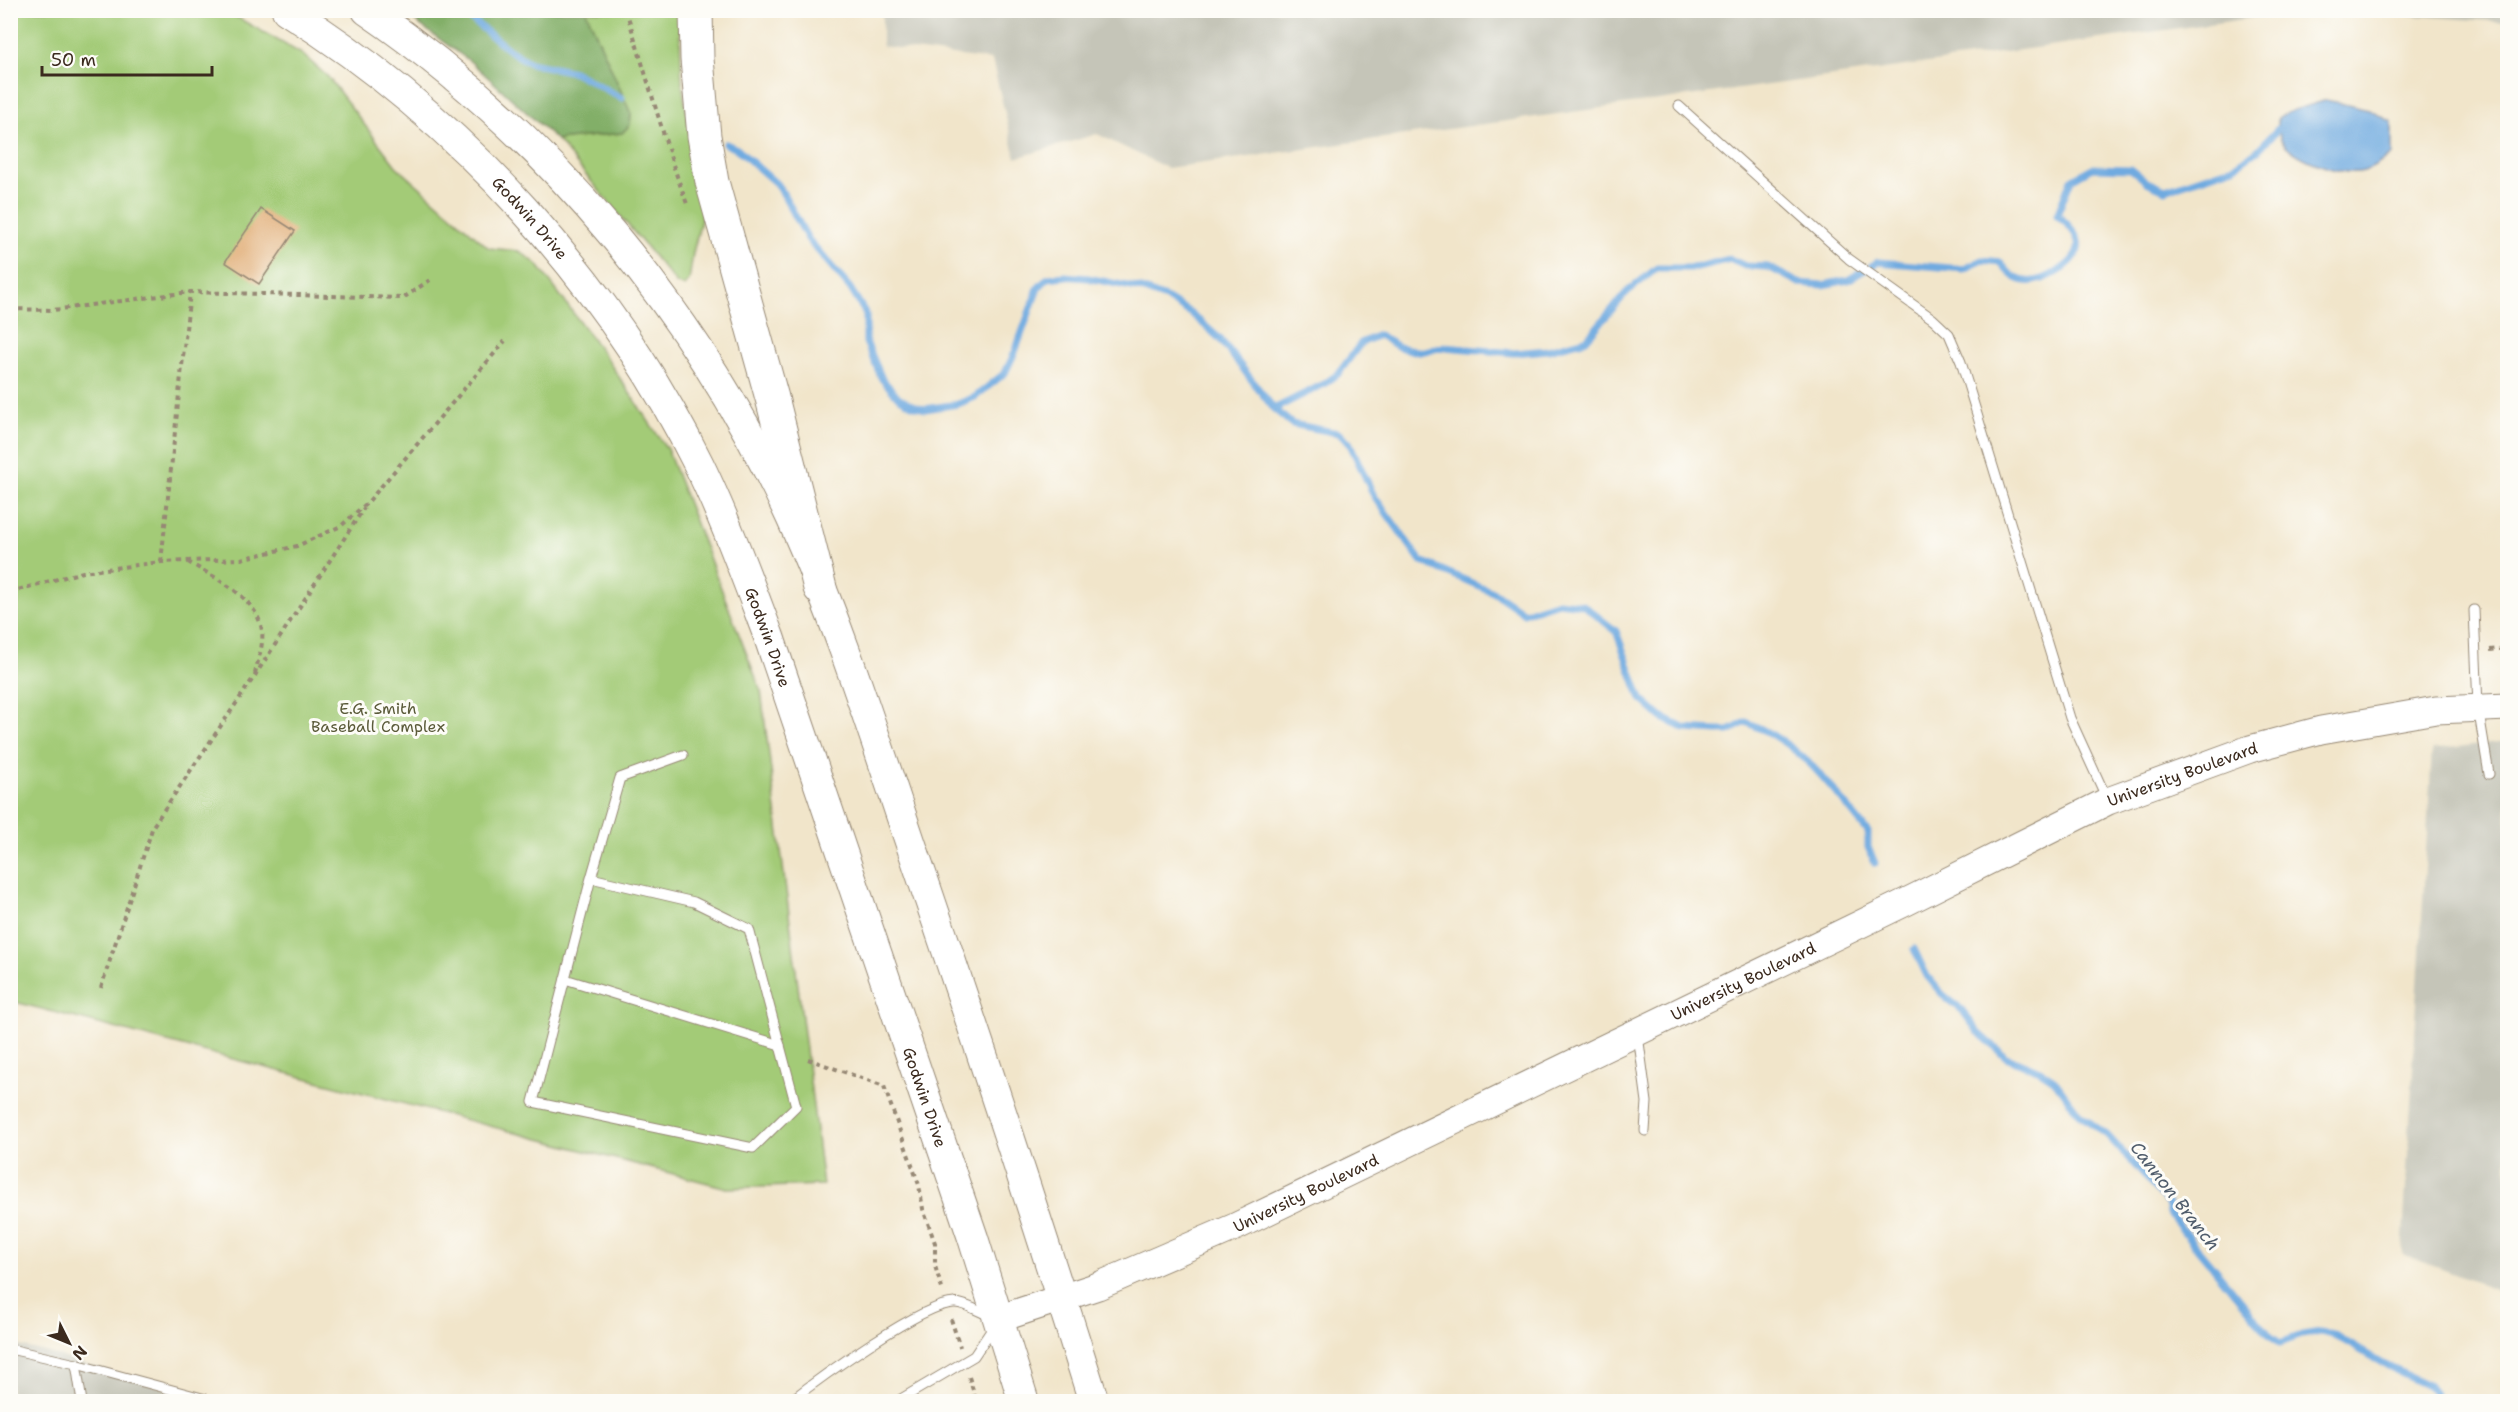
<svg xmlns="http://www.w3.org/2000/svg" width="2518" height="1412" viewBox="0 0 2518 1412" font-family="'Shantell Sans',sans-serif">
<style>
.industrial{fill:#c5c5b8}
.green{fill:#a3cb77;stroke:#6f7a4a;stroke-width:1.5}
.forest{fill:#82af68;stroke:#5e6c43;stroke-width:1.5}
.water{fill:#70aae0;stroke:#566a7f;stroke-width:1.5}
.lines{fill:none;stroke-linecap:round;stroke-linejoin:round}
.stream{stroke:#70aae0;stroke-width:7}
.building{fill:#e2b07c}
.lane-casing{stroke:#968874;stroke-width:11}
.secondary-casing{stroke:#968874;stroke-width:29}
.primary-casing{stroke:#968874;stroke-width:32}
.highway-casing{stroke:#968874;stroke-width:35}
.path{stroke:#968874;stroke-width:4;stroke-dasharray:4.5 4.5;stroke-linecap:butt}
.lane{stroke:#fff;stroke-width:9}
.secondary{stroke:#fff;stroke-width:27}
.primary{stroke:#fff;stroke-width:30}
.highway{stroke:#fff;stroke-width:33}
.labels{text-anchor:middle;stroke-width:6;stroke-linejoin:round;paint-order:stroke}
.street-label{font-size:16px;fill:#3b2a1e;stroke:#fdfcf7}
.park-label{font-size:16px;fill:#5a5a39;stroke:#fdfcf7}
.water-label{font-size:18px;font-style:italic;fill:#505d6c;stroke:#fdfcf7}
</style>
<rect width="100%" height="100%" fill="#fdfcf7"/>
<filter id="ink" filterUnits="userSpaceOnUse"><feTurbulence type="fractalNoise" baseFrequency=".0167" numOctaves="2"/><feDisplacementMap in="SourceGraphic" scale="12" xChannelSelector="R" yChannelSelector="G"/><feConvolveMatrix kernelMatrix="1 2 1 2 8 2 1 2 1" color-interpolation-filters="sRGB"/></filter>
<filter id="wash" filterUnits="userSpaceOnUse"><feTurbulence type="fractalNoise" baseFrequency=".008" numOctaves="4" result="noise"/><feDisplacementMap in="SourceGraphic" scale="24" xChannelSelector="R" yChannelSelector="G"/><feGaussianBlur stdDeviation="1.35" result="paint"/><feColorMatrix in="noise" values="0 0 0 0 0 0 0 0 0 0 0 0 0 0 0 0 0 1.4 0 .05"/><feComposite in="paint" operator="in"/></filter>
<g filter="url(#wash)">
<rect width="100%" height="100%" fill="#f1e5ca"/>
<!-- industrial -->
<g class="industrial">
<path d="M882 11V10L2303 11 1167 168 1097 134 1016 158 992 60 882 46Z"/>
<path d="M2336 11H2507V22Z"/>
<path d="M2507 741V1294L2402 1254 2432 750Z"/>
<path d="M11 1344 45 1352 206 1401 11 1402Z"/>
</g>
<!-- green -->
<g class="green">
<path d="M14 10 226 11 302 54 328 77 396 166 489 248 519 251 537 264 605 356 667 449 761 691 823 1185 727 1188 11 1001V21Z"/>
<path d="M586 11H679L682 84 703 212 693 253 689 281 684 286 677 284 557 140 622 133 630 124 631 114Z"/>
</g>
<!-- forest -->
<path class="forest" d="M401 11H586L631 114 630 125 622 133 557 140 471 62Z"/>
<!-- water -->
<path class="water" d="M2326 100 2369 110 2392 122V154C2384 160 2375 168 2364 171 2343 177 2295 159 2282 141 2278 135 2278 126 2278 118 2289 109 2311 106 2326 100Z"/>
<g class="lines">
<!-- stream -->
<g class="stream">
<path d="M460 10 509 50 530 63 574 72 622 98"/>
<path d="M726 144 737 149 779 186 808 239 850 288 866 314V342L882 379 898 397 912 405 925 409 958 404 975 397 1005 373 1015 352 1038 288 1048 278 1064 276 1088 278 1141 289 1168 299 1192 314 1220 339 1274 409 1292 424 1338 433 1349 442 1374 496 1421 561 1495 593 1524 613 1558 602 1583 605 1616 631 1641 699 1661 717 1685 729 1717 731H1729L1746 722C1805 746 1829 785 1868 832V847L1875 863"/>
<path d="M1274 409 1324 384 1338 374 1361 343 1379 335 1399 347 1419 352 1444 347 1514 353 1548 350 1586 340 1627 292 1657 268H1693L1730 259 1745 266 1768 267 1799 283 1823 285 1848 280 1878 262 1964 269 1983 260 2000 262C2007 271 2013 279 2025 281 2035 283 2049 277 2057 272 2088 253 2083 236 2057 215L2071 180 2092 168 2131 169 2147 182 2165 190 2234 167 2257 151 2278 129"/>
<path d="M1914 949 1927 976 1941 993 1962 1010 1978 1032 2006 1057 2040 1071 2054 1080 2080 1115 2107 1135 2140 1171 2168 1204 2170 1214 2196 1247 2271 1337 2280 1343 2302 1335 2321 1332 2336 1336 2389 1367 2428 1385 2441 1402"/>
</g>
</g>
<g id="blocks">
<!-- building -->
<path class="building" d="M261 209 295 231 259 284 225 262Z"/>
</g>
</g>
<g filter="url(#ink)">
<use href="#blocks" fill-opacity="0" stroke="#968874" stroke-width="1.5"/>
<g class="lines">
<!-- lane casing -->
<g class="lane-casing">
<g id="lane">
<path d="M1679 106 1849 259 1933 319 1949 334 1961 362 2070 718 2107 799"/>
<path d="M2474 610 2478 707 2489 774"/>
<path d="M591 878 694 902 749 929 796 1106 753 1148 533 1102 591 878 620 778 683 755"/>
<path d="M565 979 780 1045"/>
<path d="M1638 1035 1647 1102 1645 1131"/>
<path d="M10 1349 76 1364 82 1402"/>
<path d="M76 1364 217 1402"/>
<path d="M789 1402C817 1380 924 1302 955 1303 965 1303 980 1312 990 1316"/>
<path d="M896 1402 974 1356 994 1326"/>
</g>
</g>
<!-- secondary casing -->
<g class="secondary-casing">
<g id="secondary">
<path id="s1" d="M998 1319 1098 1286 1235 1227 1906 902 2108 801 2250 749 2321 730 2436 710 2508 707"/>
</g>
</g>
<!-- primary casing -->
<g class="primary-casing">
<g id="primary">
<path id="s2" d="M287 10C460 118 609 283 699 465 726 521 747 579 769 637L973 1238 1024 1402"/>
<path d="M367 10C551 136 698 315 791 517 842 629 878 749 918 865 979 1043 1038 1222 1094 1402"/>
</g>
</g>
<!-- highway casing -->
<g class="highway-casing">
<path id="highway" d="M696 10 697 59 704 136 712 182 772 398 820 588"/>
</g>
<!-- path -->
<g class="path">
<path d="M626 10 673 165 687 204"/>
<path d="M10 309 53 310 190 292"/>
<path d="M161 562 190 292 403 298 430 280"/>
<path d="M188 562C217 579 267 601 262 642 261 653 257 663 255 674"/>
<path d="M10 592 83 572 161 562 241 559 297 546 341 526 368 502 505 341"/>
<path d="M2490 650 2508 648"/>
<path d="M101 988 153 826 254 677 364 508"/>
<path d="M808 1059 884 1086 919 1185 923 1209 935 1243V1266L943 1292"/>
<path d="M951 1319 960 1347"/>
<path d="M969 1377 976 1400 981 1402"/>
</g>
<!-- lane -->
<use href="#lane" class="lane"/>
<!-- secondary -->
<use href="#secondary" class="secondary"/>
<!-- primary -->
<use href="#primary" class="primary"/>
<!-- highway -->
<use href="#highway" class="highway"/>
</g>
</g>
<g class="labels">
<!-- street labels -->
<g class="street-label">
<text dy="6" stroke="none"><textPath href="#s2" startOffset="321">Godwin Drive</textPath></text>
<text dy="6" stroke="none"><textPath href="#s2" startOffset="807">Godwin Drive</textPath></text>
<text dy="6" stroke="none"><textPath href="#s1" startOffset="1305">University Boulevard</textPath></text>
<text dy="6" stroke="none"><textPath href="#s1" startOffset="819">University Boulevard</textPath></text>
<text dy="6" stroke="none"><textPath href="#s2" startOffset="1293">Godwin Drive</textPath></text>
<text dy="6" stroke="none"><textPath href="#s1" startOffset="333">University Boulevard</textPath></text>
</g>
<!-- park labels -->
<g class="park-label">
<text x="378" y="714">E.G. Smith<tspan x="378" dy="18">Baseball Complex</tspan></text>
</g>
<!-- water labels -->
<g class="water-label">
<text transform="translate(2175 1196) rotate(52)" y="6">Cannon Branch</text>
</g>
</g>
<!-- margin -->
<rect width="2518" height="1412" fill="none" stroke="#fdfcf7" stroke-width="36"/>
<!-- north arrow -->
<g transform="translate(69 1343) rotate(133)" stroke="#fdfcf7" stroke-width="4.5" paint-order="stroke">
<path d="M0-4.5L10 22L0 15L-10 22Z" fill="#3b2a1e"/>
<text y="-9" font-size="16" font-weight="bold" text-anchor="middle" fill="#3b2a1e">N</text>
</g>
<!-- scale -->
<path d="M42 66v9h170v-9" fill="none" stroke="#3b2a1e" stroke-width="3"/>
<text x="51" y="66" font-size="18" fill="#3b2a1e" stroke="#fdfcf7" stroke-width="4.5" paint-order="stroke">50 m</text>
</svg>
